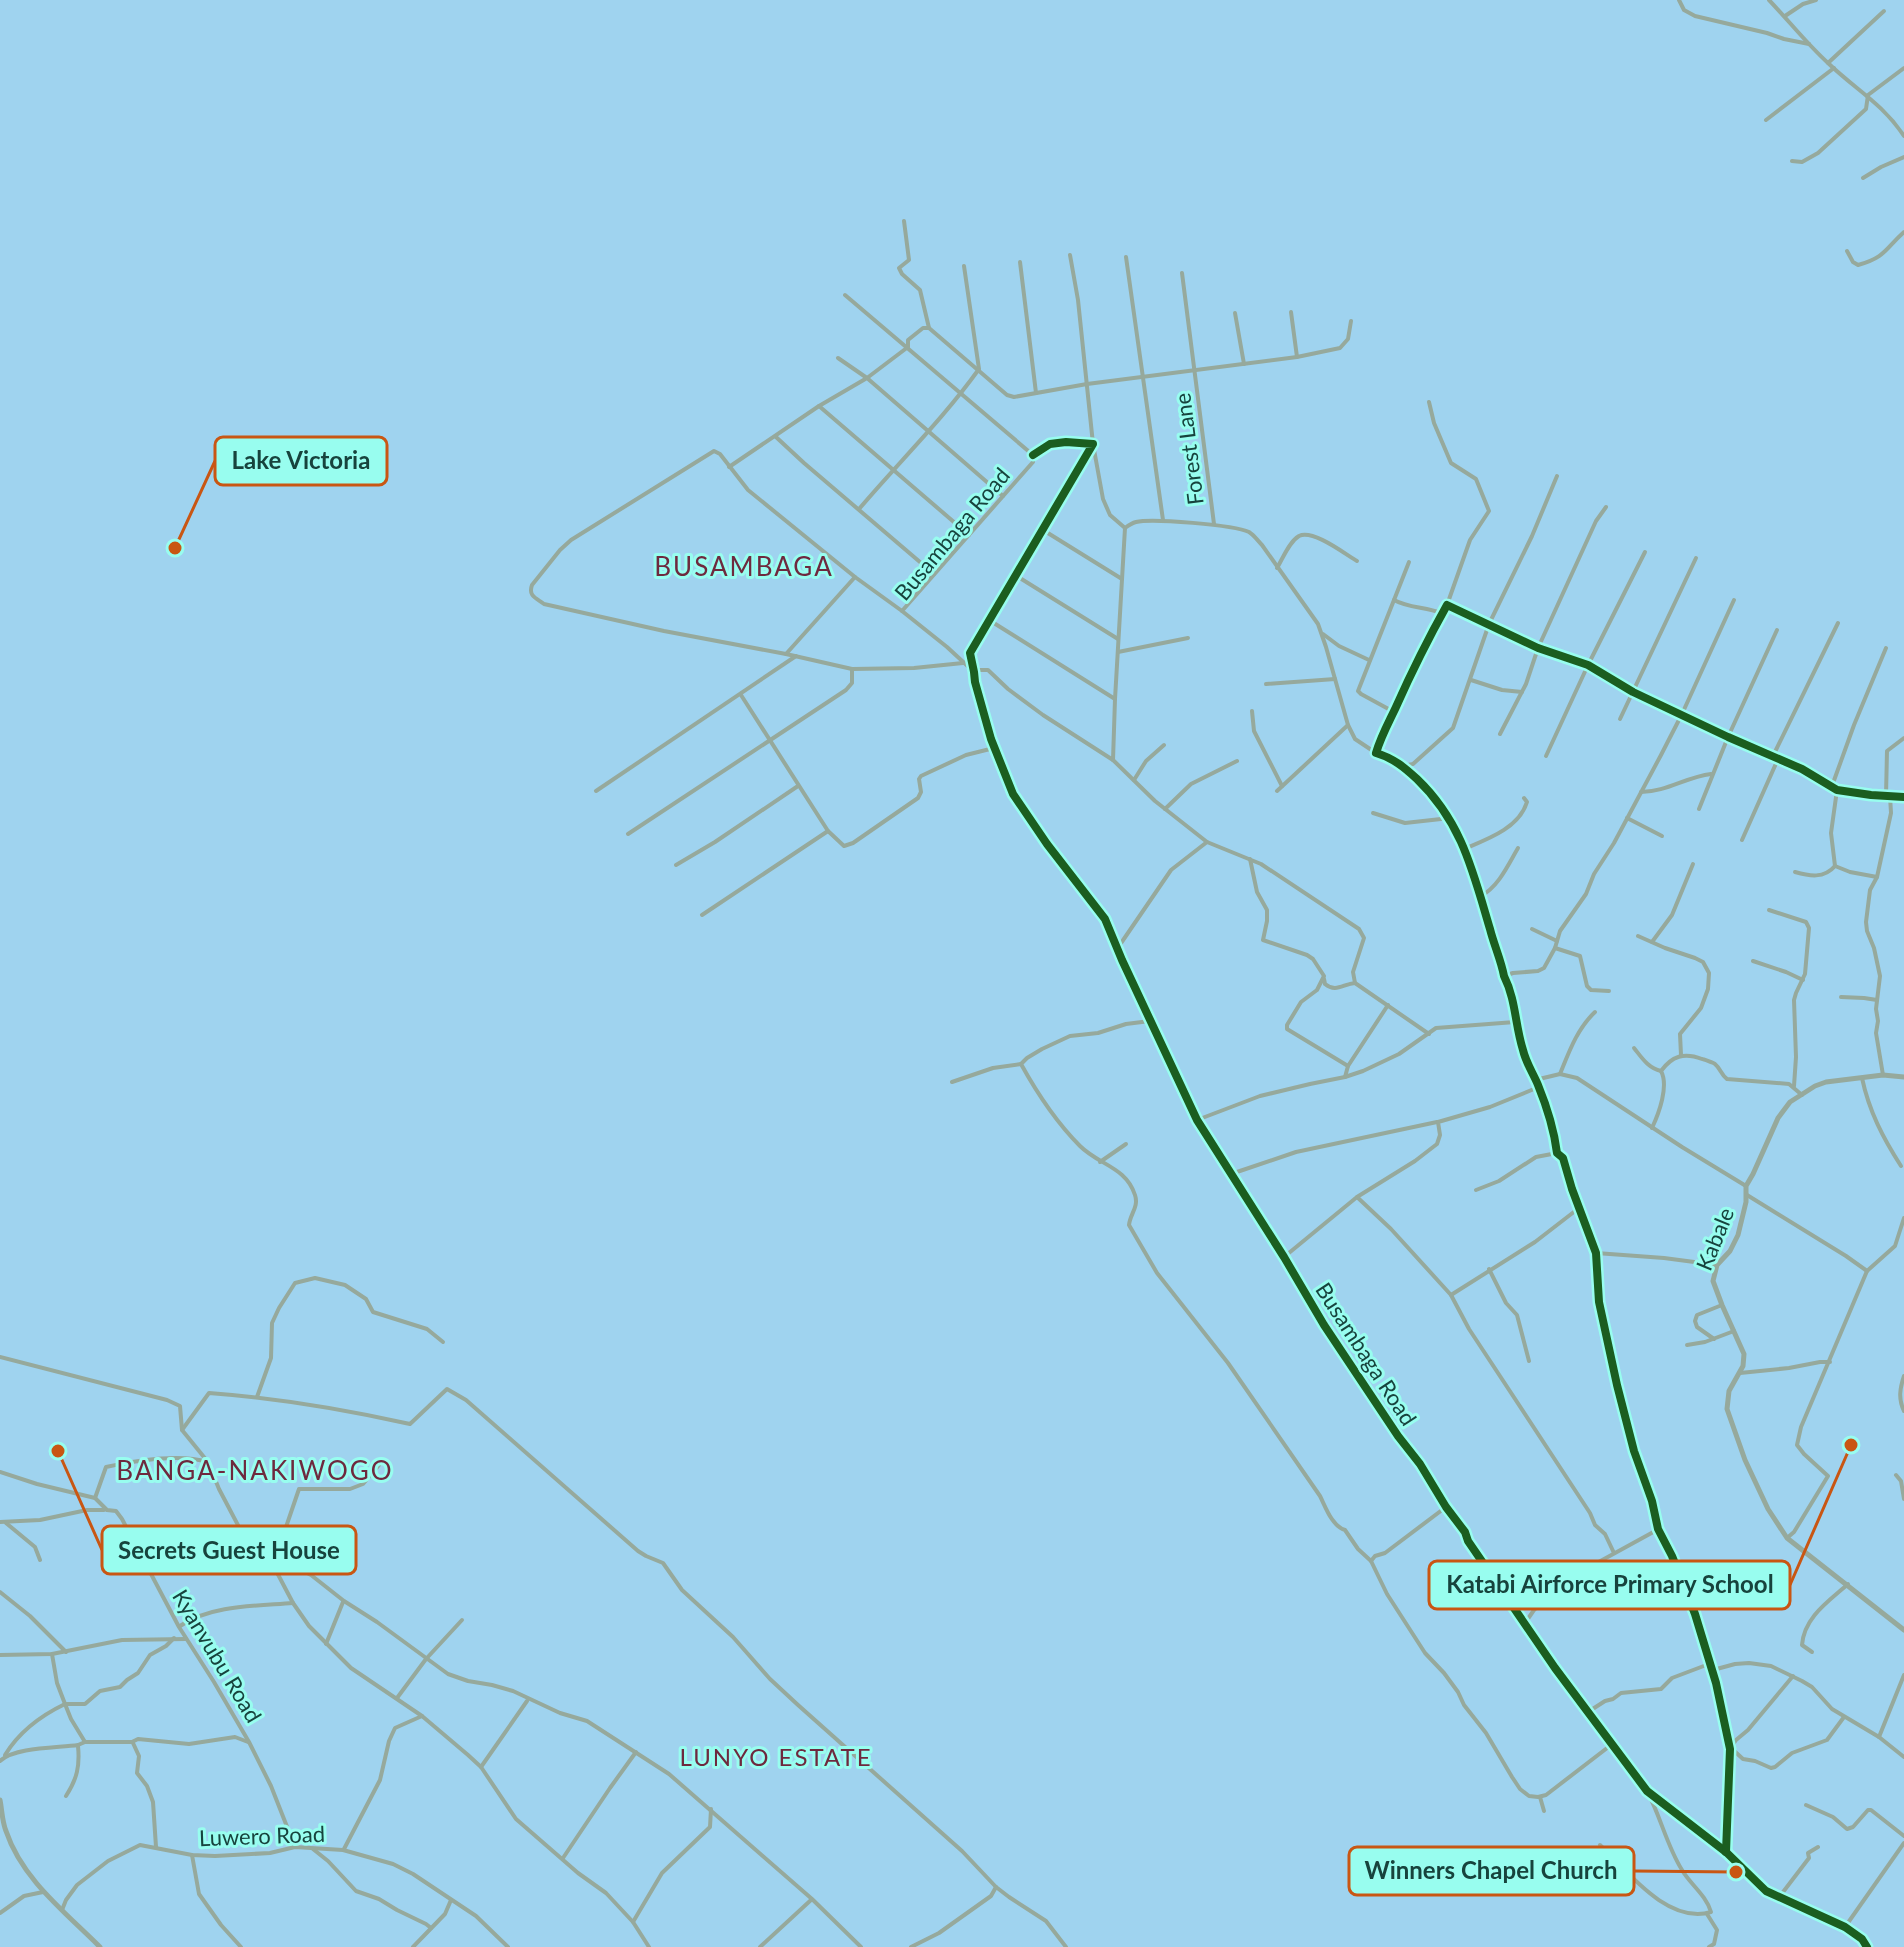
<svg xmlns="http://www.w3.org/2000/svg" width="1904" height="1947" viewBox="0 0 1904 1947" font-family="Lato,sans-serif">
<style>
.water{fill:#9fd3ef}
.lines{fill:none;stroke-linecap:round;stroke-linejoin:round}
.minor{stroke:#96a99c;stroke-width:4}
.tertiary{stroke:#96a99c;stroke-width:5}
.cycleway-casing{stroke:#98fdef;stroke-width:13}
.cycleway{stroke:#1b5e20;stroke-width:8}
.labels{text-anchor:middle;stroke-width:6;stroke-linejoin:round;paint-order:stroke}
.street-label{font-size:22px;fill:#17433d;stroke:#98fdef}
.neighbourhood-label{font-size:24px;letter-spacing:2px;fill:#6e293e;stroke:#98fdef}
.quarter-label{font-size:26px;letter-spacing:2px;fill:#6e293e;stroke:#98fdef}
.leader{fill:none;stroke:#c95613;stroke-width:3}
.callout-dot{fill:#c95613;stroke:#98fdef;stroke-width:3}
.callout{fill:#98fdef;stroke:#c95613;stroke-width:3}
.callout-label{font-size:24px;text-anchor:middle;font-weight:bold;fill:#17433d}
</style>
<rect width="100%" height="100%" fill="#afe6de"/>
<!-- water -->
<rect class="water" x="0" y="0" width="1904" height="1947"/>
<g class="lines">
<!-- minor -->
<g class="minor">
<path d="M1679 0 1684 10 1695 16 1767 33 1784 39 1809 44"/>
<path d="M1769 0C1789 21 1807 44 1828 63 1856 90 1882 103 1904 136"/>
<path d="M1785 16 1803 4 1816 0"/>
<path d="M1828 63 1884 11"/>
<path d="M1766 120 1834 68"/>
<path d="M1792 161 1802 162 1818 153 1866 109 1868 95 1904 68"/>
<path d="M1863 178 1881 167 1904 157"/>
<path d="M904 221 909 260 899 268 902 274 920 290 929 328"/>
<path d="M1847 251 1853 262 1858 265C1886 257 1885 249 1904 232"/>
<path d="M1070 255 1078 300 1093 444 1103 499 1110 515 1125 528"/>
<path d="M1126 257 1163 520"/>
<path d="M1020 262 1036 393"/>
<path d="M1182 273 1214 524"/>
<path d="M845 295 1033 455V462L902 611 947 647 973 671"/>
<path d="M1291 312 1297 357"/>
<path d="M1235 313 1244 364"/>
<path d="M838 358 867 378 908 347V340L923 328H929L1007 395 1014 397 1087 384 1297 357 1340 348 1348 339 1351 321"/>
<path d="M1429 402 1434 423 1451 463 1476 479 1489 511 1470 540 1447 605"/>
<path d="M819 406 969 535"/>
<path d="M776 437 804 463 934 574"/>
<path d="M1033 455 1050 444 1066 442 1093 444 970 653 974 672 975 682 991 739 1013 794 1047 844 1105 919 1122 960 1197 1120 1284 1257 1324 1325 1398 1436 1420 1464 1446 1507 1465 1532 1468 1541 1555 1668 1647 1791 1726 1852 1766 1891 1845 1927 1862 1939 1867 1947"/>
<path d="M729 467 819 406 867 378 1003 496"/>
<path d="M859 509C899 462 943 419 979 369L964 266"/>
<path d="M1043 530 1122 579"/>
<path d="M1277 568C1283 558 1289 542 1299 536 1313 529 1345 554 1357 561"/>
<path d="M1015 575 1118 639"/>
<path d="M1394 600 1409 562"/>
<path d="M902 611 855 577 748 490 720 454 714 451 571 540 560 550 532 585C528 596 536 598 544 604L664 631 786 654 852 669 914 668 963 663"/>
<path d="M989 620 1115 699"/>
<path d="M1323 634 1339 646 1369 660"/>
<path d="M1118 652 1188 638"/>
<path d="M786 654 855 577"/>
<path d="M974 672 979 670H988L1008 689 1043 715 1113 760 1115 699 1125 528C1129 525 1132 523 1136 522 1152 518 1234 525 1249 532 1254 535 1258 541 1262 545L1318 624 1326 647 1348 725 1355 739 1376 753"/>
<path d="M1471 680 1502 690 1522 692"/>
<path d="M1266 684 1335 679"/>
<path d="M741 695 828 831 844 846 853 843 918 798 921 792 919 779 921 776 966 755 994 748"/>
<path d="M1252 711 1254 731 1282 786"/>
<path d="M1394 712 1361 694 1358 691 1394 600C1408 608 1426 607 1441 613"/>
<path d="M1620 719 1696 558"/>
<path d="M1500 734 1526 684 1538 648 1596 521 1606 507"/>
<path d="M1546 756 1588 665 1645 552"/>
<path d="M1773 756 1838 623"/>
<path d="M1113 760 1155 801 1207 842 1261 864 1359 929 1364 938 1353 972 1355 983 1429 1034"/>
<path d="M1403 766 1413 764 1453 728 1489 624 1532 536 1557 476"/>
<path d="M1134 780 1146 761 1164 745"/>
<path d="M1832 786 1854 725 1886 648"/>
<path d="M596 791 796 656"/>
<path d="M1277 791 1348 725"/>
<path d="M1641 792C1666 792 1686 777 1711 774"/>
<path d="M1886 796 1887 751 1904 738"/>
<path d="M1165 809 1191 784 1237 761"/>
<path d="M1699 809 1728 737 1777 630"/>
<path d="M1373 813 1405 823 1450 818"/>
<path d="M1627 818 1662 836"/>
<path d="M628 834 846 690 852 683V669"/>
<path d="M1742 840 1778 759"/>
<path d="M1464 849C1488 839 1519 828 1527 802L1524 798"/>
<path d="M1250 859 1257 892 1267 910V921L1263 940 1307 955 1313 959 1324 976 1317 990 1301 1002 1287 1025V1029L1348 1066"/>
<path d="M676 865 715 842 798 786"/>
<path d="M1835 866 1831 833 1837 790"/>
<path d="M1795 872C1809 876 1824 879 1835 866L1850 872 1877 877"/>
<path d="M1481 896C1499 886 1508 865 1518 848"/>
<path d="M1769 910 1806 922 1809 928 1805 974 1796 993 1794 1000 1796 1057 1794 1086"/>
<path d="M702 915 828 831"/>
<path d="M1532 929 1557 941"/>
<path d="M1638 936 1665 948 1695 958 1703 962 1709 973 1708 989 1701 1008 1680 1034 1681 1055"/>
<path d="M1652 942 1672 915 1693 864"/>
<path d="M1555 948 1580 956 1587 986 1591 990 1609 991"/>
<path d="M1117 949 1171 870 1207 842"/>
<path d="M1753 961 1786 972 1803 980"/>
<path d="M1504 976 1513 973 1538 971 1544 968 1555 948 1560 931 1586 894 1594 874 1614 843 1661 755 1682 714 1734 600"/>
<path d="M1324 979 1325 984C1336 993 1343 984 1355 983"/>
<path d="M1841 997 1864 998 1877 1000"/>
<path d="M1150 1021 1126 1024 1098 1033 1070 1036 1042 1049 1027 1058 1021 1064C1037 1093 1057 1123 1080 1146 1099 1165 1126 1167 1135 1195 1139 1207 1130 1214 1129 1225L1157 1273 1228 1363 1320 1496C1326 1508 1332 1526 1345 1530L1358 1549 1371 1561 1375 1556 1385 1553 1446 1507"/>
<path d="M1634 1048C1642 1058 1648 1068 1661 1071"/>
<path d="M1560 1074C1569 1052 1577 1029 1595 1012"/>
<path d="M1883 1075 1876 1033 1878 1021 1876 1009 1880 976 1874 948 1867 931 1866 922 1870 890 1877 877 1891 813 1890 796"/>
<path d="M1345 1077 1348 1066 1388 1005"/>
<path d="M1862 1078C1869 1111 1883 1138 1901 1166"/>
<path d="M1535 1080 1560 1074 1577 1078 1682 1147 1746 1186"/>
<path d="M952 1082 993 1068 1021 1064"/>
<path d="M1197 1120 1260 1096 1310 1084 1345 1077 1363 1071 1399 1054 1436 1028 1515 1022"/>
<path d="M1652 1128C1659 1113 1669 1086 1661 1071 1672 1056 1684 1052 1702 1059 1703 1059 1714 1063 1715 1064 1721 1069 1721 1075 1727 1079L1789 1084 1802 1095"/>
<path d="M1100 1162 1126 1144"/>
<path d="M1231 1174 1296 1152 1437 1122"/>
<path d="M1476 1190 1499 1181 1536 1157 1557 1153"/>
<path d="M1747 1195 1846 1256 1867 1271"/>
<path d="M1357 1197 1391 1229 1451 1295 1469 1329 1590 1513 1595 1525 1605 1534 1614 1553"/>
<path d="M1596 1253 1664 1258 1717 1265"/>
<path d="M1284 1257 1357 1197 1415 1161 1437 1144 1440 1135 1438 1122 1490 1107 1539 1087"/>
<path d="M1489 1269 1506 1303 1517 1315 1529 1361"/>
<path d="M1451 1295 1535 1242 1579 1208"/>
<path d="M1714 1339 1697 1327 1695 1321 1697 1315 1722 1305"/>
<path d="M1687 1345 1705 1342 1734 1331"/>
<path d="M0 1357 167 1400 180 1406 182 1430 208 1462 219 1489 240 1529 251 1543 273 1565 293 1603 309 1626 351 1668 422 1716 468 1755 481 1767 516 1819 578 1873 606 1893 633 1922 649 1947"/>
<path d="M1740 1373 1789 1368 1820 1362H1830"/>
<path d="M1904 1376C1900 1388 1898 1399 1904 1411"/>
<path d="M257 1397 271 1358 272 1323 279 1308 295 1283 315 1278 345 1285 366 1299 373 1312 427 1329 443 1342"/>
<path d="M182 1430 209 1393C277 1398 343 1409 410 1424L447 1389 466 1400 638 1551 646 1556 663 1563 682 1590 733 1637 770 1679 798 1705 962 1851 996 1887 1009 1897 1046 1921 1066 1947"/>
<path d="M0 1472 37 1484 95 1498 107 1510 116 1511 122 1519 179 1627 214 1682 249 1742 271 1786 295 1847"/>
<path d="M1896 1475 1901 1481 1904 1499"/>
<path d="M95 1498 106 1467C134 1461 179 1453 207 1462"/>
<path d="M0 1522 40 1520 87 1510H104"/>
<path d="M6 1523 35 1547 40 1560"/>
<path d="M1787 1538 1794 1532 1828 1476 1804 1454 1797 1445 1801 1427 1867 1271 1895 1246 1904 1218"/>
<path d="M277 1558 311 1575 344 1601 377 1622 448 1674 468 1681 492 1685 513 1691 560 1713 587 1721 669 1774 812 1899 861 1947"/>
<path d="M1371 1561 1387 1594 1425 1653 1444 1673 1458 1692 1464 1705 1486 1733 1512 1777 1520 1789 1529 1796 1538 1797 1546 1795 1611 1745"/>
<path d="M273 1565 299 1489H350L363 1484 379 1465"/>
<path d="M0 1592 30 1616 66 1652"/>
<path d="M1525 1623 1534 1610 1557 1588 1563 1589 1595 1564 1657 1530"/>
<path d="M180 1626C211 1605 256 1606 293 1603"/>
<path d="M326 1644 343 1602"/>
<path d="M1812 1652 1802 1645C1804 1617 1829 1601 1848 1584"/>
<path d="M52 1654 57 1683 65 1704H85L100 1691 120 1687 127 1680 138 1673 150 1655 166 1646 174 1638"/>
<path d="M0 1655 52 1654 122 1640 186 1639"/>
<path d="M1713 1670 1735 1664 1749 1663 1771 1666 1802 1681 1812 1687 1832 1709 1879 1737 1904 1757"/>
<path d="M397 1698 426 1659 462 1620"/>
<path d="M1588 1712 1605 1701 1613 1699 1621 1693 1661 1689 1672 1678 1709 1664"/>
<path d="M1879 1737 1904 1675"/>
<path d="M133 1743 139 1756 137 1773 147 1786 153 1802 156 1847"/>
<path d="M1731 1748 1743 1759 1755 1761 1771 1768 1775 1767 1792 1753 1827 1740 1844 1717"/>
<path d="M1730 1749 1736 1740 1748 1730 1793 1676"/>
<path d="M5 1755C19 1732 40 1716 65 1704L71 1719 85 1742"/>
<path d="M0 1761C15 1747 57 1748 78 1745L85 1742H132L138 1739 189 1744 235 1737 248 1742"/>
<path d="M481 1767 527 1701"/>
<path d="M66 1796C77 1779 80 1766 78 1746"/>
<path d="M1540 1797 1544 1811"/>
<path d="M1806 1805 1833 1817 1847 1829 1853 1827 1868 1810H1871L1904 1836"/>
<path d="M1600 1845C1627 1871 1668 1925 1711 1912 1706 1895 1690 1884 1682 1870 1667 1846 1661 1818 1648 1793"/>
<path d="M313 1849 328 1861 356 1891 379 1899 397 1910 426 1924 431 1928"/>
<path d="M344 1849 380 1780 389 1741 395 1728 422 1716"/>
<path d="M1726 1852 1730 1749 1716 1683 1695 1614 1672 1556 1658 1529 1652 1501 1634 1451 1617 1385 1599 1302 1596 1253 1572 1189 1563 1158 1557 1153C1554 1129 1547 1107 1538 1085 1533 1073 1526 1063 1523 1050 1515 1025 1516 1000 1504 976 1501 960 1494 945 1490 929 1473 872 1462 822 1417 779 1404 767 1393 758 1376 753 1381 736 1389 722 1396 707 1412 671 1428 639 1447 605L1538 648 1588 665 1633 692 1728 737 1802 769 1837 790 1871 795 1904 797"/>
<path d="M192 1855 199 1894 221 1925 241 1947"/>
<path d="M563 1858 610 1788 636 1752"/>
<path d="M1780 1896 1809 1858 1808 1853 1818 1847"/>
<path d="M62 1910 66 1900 77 1885 108 1861 140 1845 192 1855 215 1856 270 1853 295 1847 343 1850 393 1864 413 1874 476 1916 508 1947"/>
<path d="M0 1913 24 1896 43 1892"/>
<path d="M1707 1914 1717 1930 1714 1944 1709 1947"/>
<path d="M633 1922 662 1873 710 1827 711 1809"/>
<path d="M1845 1927 1904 1843"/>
<path d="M413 1947 445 1914 451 1900"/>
<path d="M760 1947 811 1900"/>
<path d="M911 1947 939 1933 991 1896 996 1887"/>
</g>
<!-- tertiary -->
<g class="tertiary">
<path d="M1904 1077 1883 1075 1826 1082 1815 1086 1790 1102 1778 1118 1753 1174 1746 1186V1202L1738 1235 1730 1251 1717 1265 1713 1281 1722 1305 1744 1354 1743 1366 1729 1391 1727 1409 1745 1460 1768 1509 1787 1538 1904 1630"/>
<path d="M0 1800C2 1810 2 1821 6 1831 22 1879 65 1912 100 1947"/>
</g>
<!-- cycleway casing -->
<g class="cycleway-casing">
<g id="cycleway">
<path d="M1033 455 1050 444 1066 442 1093 444 970 653 974 672 975 682 991 739 1013 794 1047 844 1105 919 1122 960 1197 1120 1284 1257 1324 1325 1398 1436 1420 1464 1446 1507 1465 1532 1468 1541 1555 1668 1647 1791 1726 1852 1766 1891 1845 1927 1862 1939 1867 1947"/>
<path d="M1726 1852 1730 1749 1716 1683 1695 1614 1672 1556 1658 1529 1652 1501 1634 1451 1617 1385 1599 1302 1596 1253 1572 1189 1563 1158 1557 1153C1554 1129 1547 1107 1538 1085 1533 1073 1526 1063 1523 1050 1515 1025 1516 1000 1504 976 1501 960 1494 945 1490 929 1473 872 1462 822 1417 779 1404 767 1393 758 1376 753 1381 736 1389 722 1396 707 1412 671 1428 639 1447 605L1538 648 1588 665 1633 692 1728 737 1802 769 1837 790 1871 795 1904 797"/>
</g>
</g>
<!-- cycleway -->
<use href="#cycleway" class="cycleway"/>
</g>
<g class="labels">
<!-- street labels -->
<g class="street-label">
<text transform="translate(1189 449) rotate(-97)" y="8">Forest Lane</text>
<text transform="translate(952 534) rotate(-50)" y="8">Busambaga Road</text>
<text transform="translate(1715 1239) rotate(-68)" y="8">Kabale</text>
<text transform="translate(1366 1354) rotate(57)" y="8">Busambaga Road</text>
<text transform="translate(217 1656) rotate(59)" y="8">Kyanvubu Road</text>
<text transform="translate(262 1836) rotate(-2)" y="8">Luwero Road</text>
</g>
<!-- neighbourhood labels -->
<g class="neighbourhood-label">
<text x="776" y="1766">LUNYO ESTATE</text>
</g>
<!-- quarter labels -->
<g class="quarter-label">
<text x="744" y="576">BUSAMBAGA</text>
<text x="255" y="1480">BANGA-NAKIWOGO</text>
</g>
</g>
<!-- callouts -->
<path class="leader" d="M175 548L215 461M58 1451L102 1550M1851 1445L1790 1585M1736 1872L1634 1871"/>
<g class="callout-dot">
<circle cx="175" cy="548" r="8"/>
<circle cx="58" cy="1451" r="8"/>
<circle cx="1851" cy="1445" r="8"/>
<circle cx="1736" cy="1872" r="8"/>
</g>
<g class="callout">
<rect x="215" y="437" width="172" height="48" rx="8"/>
<rect x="102" y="1526" width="254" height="48" rx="8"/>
<rect x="1429" y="1561" width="361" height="48" rx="8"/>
<rect x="1349" y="1847" width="285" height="48" rx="8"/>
</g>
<g class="callout-label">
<text x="301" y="469">Lake Victoria</text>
<text x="229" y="1559">Secrets Guest House</text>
<text x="1610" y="1593">Katabi Airforce Primary School</text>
<text x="1491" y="1879">Winners Chapel Church</text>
</g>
</svg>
